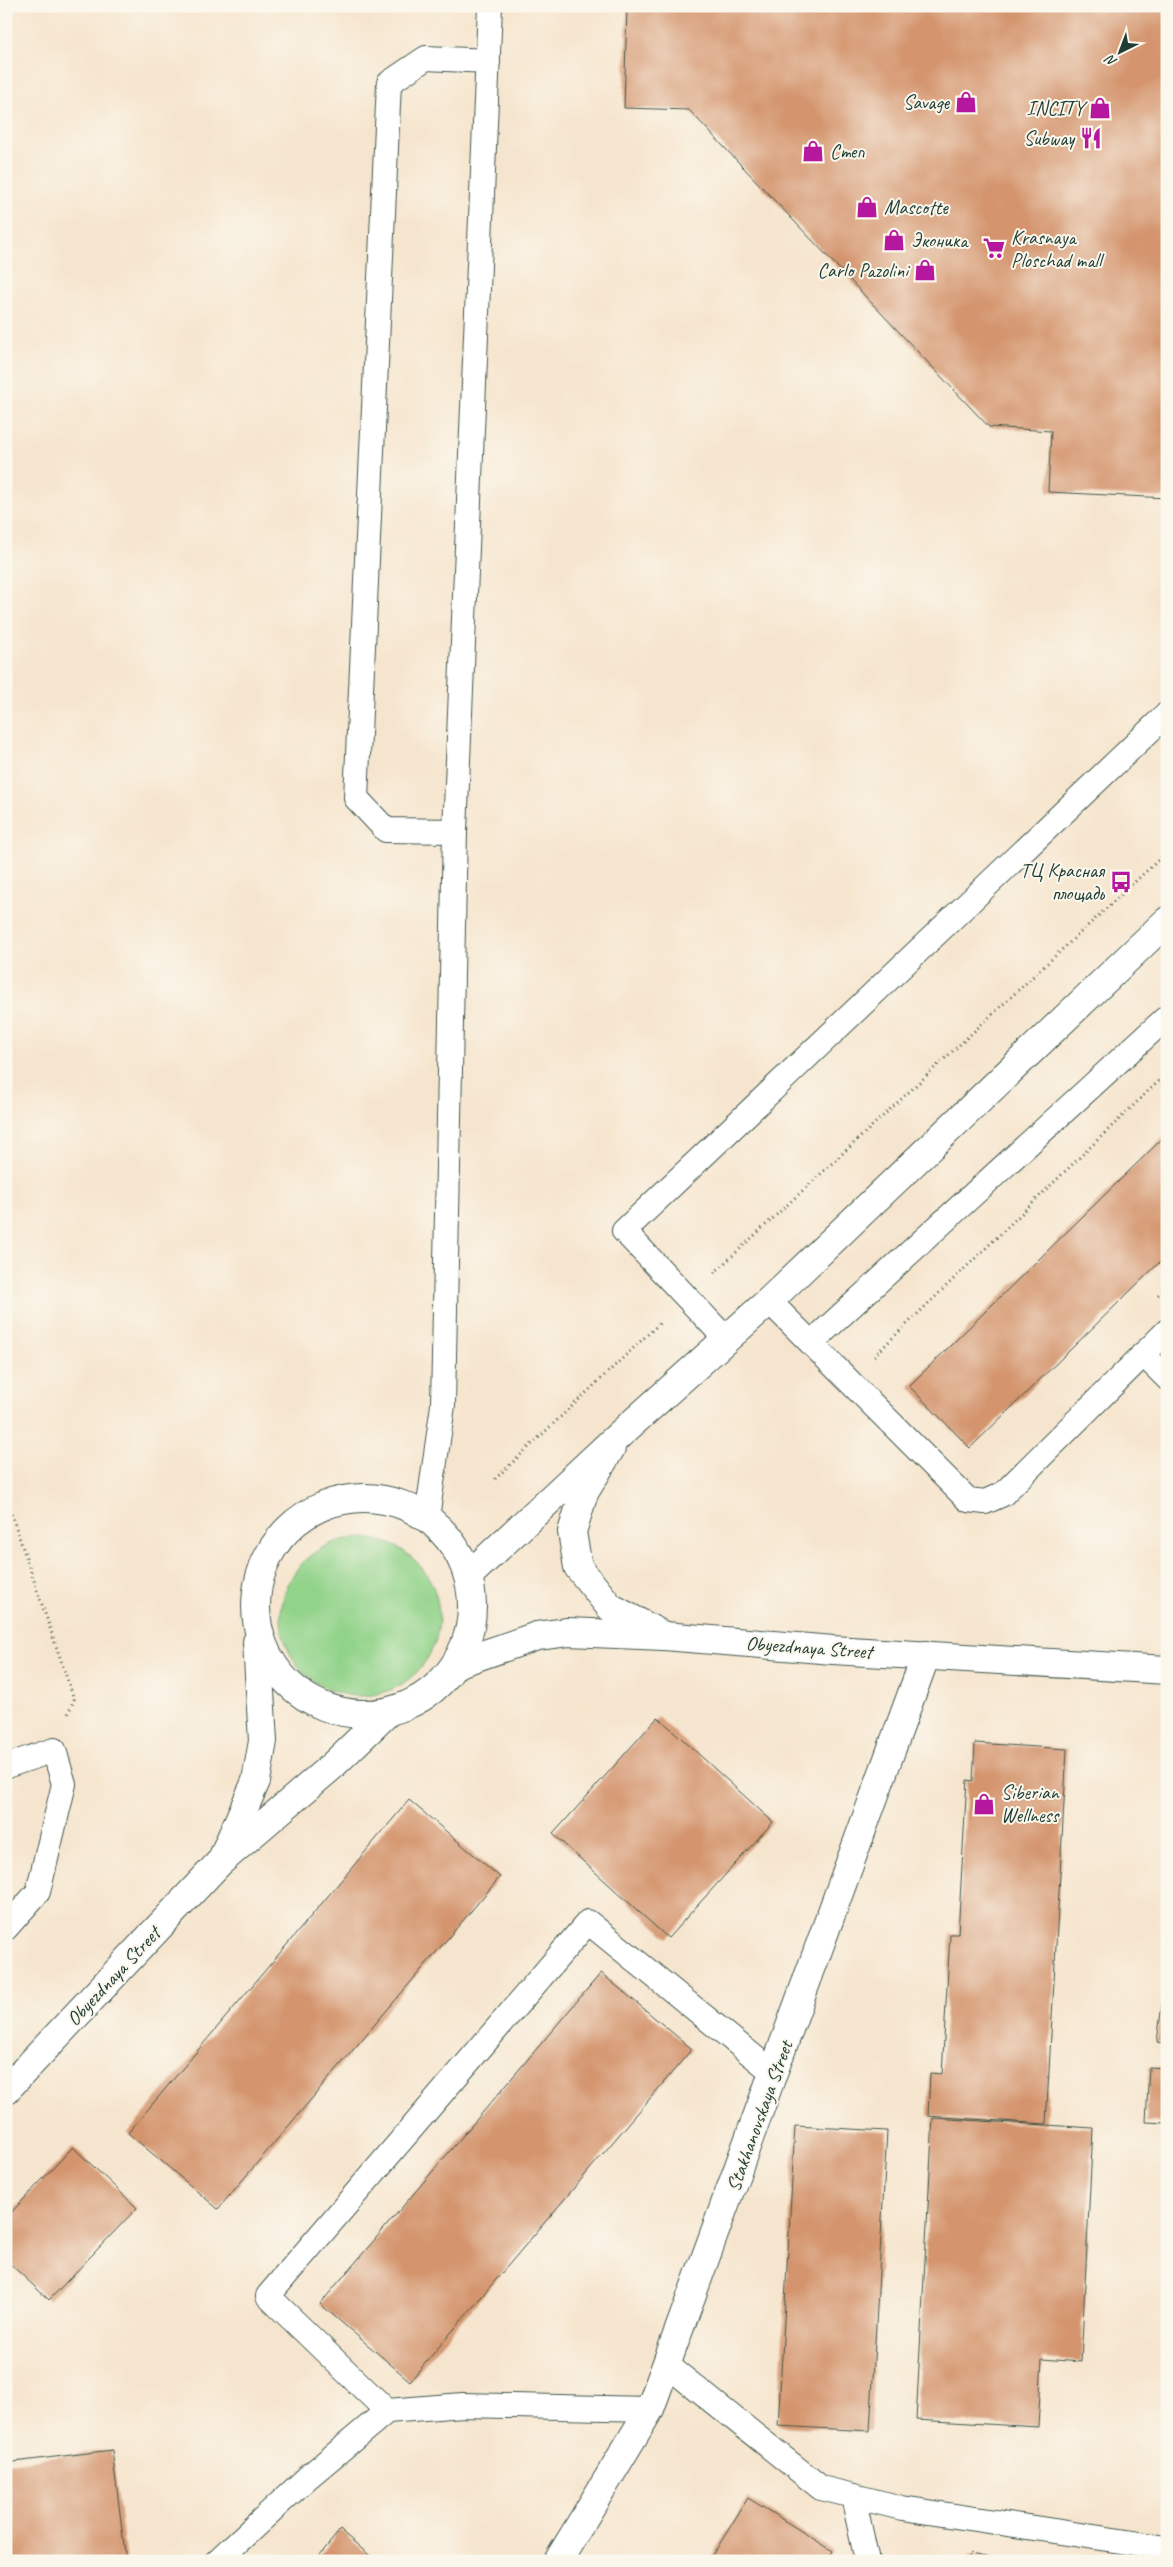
<svg xmlns="http://www.w3.org/2000/svg" width="1173" height="2567" viewBox="0 0 1173 2567" font-family="Caveat,sans-serif">
<style>
.green{fill:#92d38a;stroke:#58885f}
.building{fill:#d4956e}
.lines{fill:none;stroke-linecap:round;stroke-linejoin:round}
.service-casing{stroke:#3f564b;stroke-width:26}
.minor-casing{stroke:#3f564b;stroke-width:30}
.secondary-casing{stroke:#3f564b;stroke-width:30}
.path{stroke:#3f564b;stroke-width:3;stroke-dasharray:1 4;stroke-linecap:butt}
.service{stroke:#fff;stroke-width:24}
.minor{stroke:#fff;stroke-width:28}
.secondary{stroke:#fff;stroke-width:28}
.labels{text-anchor:middle;stroke-width:4;stroke-linejoin:round;paint-order:stroke}
.poi-label{font-size:20px;fill:#1f3d34;stroke:#fbf7ec;text-anchor:end}
.street-label{font-size:20px;fill:#1f3d34;stroke:#fbf7ec}
</style>
<rect width="100%" height="100%" fill="#fbf7ec"/>
<filter id="ink" filterUnits="userSpaceOnUse"><feTurbulence type="fractalNoise" baseFrequency=".02" numOctaves="2"/><feDisplacementMap in="SourceGraphic" scale="10" xChannelSelector="R" yChannelSelector="G"/><feConvolveMatrix kernelMatrix="1 2 1 2 8 2 1 2 1" color-interpolation-filters="sRGB"/></filter>
<filter id="wash" filterUnits="userSpaceOnUse"><feTurbulence type="fractalNoise" baseFrequency=".0096" numOctaves="4" result="noise"/><feDisplacementMap in="SourceGraphic" scale="20" xChannelSelector="R" yChannelSelector="G"/><feGaussianBlur stdDeviation="1.12" result="paint"/><feColorMatrix in="noise" values="0 0 0 0 0 0 0 0 0 0 0 0 0 0 0 0 0 1.4 0 .05"/><feComposite in="paint" operator="in"/></filter>
<g filter="url(#wash)">
<rect width="100%" height="100%" fill="#f6e5ce"/>
<!-- green -->
<circle class="green" cx="360" cy="1617" r="79"/>
<g id="blocks">
<!-- building -->
<g class="building">
<path d="M627 6H1167V498L1048 492 1051 431 989 427 689 110 624 108Z"/>
<path d="M1167 1134V1255L970 1448 909 1386Z"/>
<path d="M658 1717 773 1822 668 1938 553 1834Z"/>
<path d="M975 1743 1067 1749 1046 2124 928 2116 930 2073 942 2074 950 1934H958L967 1780 973 1781Z"/>
<path d="M409 1800 500 1877 218 2209 128 2133Z"/>
<path d="M601 1973 692 2049 410 2381 320 2304Z"/>
<path d="M1163 1997H1167V2044L1157 2042Z"/>
<path d="M1149 2067 1167 2068V2123L1146 2122Z"/>
<path d="M933 2118 1093 2128 1081 2362 1042 2359 1038 2427 916 2420Z"/>
<path d="M795 2126 887 2131 870 2431 778 2426Z"/>
<path d="M73 2147 137 2208 49 2300 6 2260V2218Z"/>
<path d="M112 2450 126 2561H9L6 2534V2463Z"/>
<path d="M748 2498 833 2551 827 2561H709Z"/>
<path d="M340 2530 376 2561H315Z"/>
<path d="M970 2554 1001 2560V2561H969Z"/>
</g>
</g>
</g>
<g filter="url(#ink)">
<use href="#blocks" fill-opacity="0" stroke="#3f564b" stroke-width="1"/>
<g class="lines">
<!-- service casing -->
<g class="service-casing">
<g id="service">
<path d="M455 831 386 830 356 798 389 83 426 58 488 61"/>
<path d="M769 1301 968 1500 985 1502 1003 1494 1167 1331"/>
<path d="M726 1339 624 1231 1167 714"/>
<path d="M811 1343 1167 1017"/>
<path d="M1143 1354 1167 1378"/>
<path d="M427 1518 443 1405 455 831 490 6"/>
<path d="M6 1766 54 1750 64 1784 38 1892 6 1928"/>
<path d="M667 2365 821 2488 902 2508 1167 2548"/>
<path d="M387 2411 268 2296 588 1922 775 2074"/>
<path d="M853 2496 867 2561"/>
<path d="M217 2561 307 2478 387 2411 463 2405 650 2409"/>
</g>
</g>
<!-- minor casing -->
<g class="minor-casing">
<g id="minor">
<path d="M611 1448 584 1493 572 1532 578 1567 610 1607 664 1636"/>
<path d="M558 2561 650 2409 926 1655"/>
</g>
</g>
<!-- secondary casing -->
<g class="secondary-casing">
<g id="secondary">
<circle cx="364" cy="1606" r="108"/>
<path d="M468 1576 618 1436 769 1301 1167 921"/>
<path d="M456 1664 537 1636 568 1632 664 1636 833 1650 1167 1670"/>
<path d="M224 1854 256 1781 263 1741 257 1642"/>
<path d="M6 2090 220 1862 332 1766 388 1712"/>
</g>
</g>
<!-- path -->
<g class="path">
<path d="M714 1273 1167 852"/>
<path d="M1158 1295 1167 1287"/>
<path d="M874 1356 1167 1073"/>
<path d="M495 1479 662 1321"/>
<path d="M6 1506 10 1510 74 1699 67 1717"/>
</g>
<!-- service -->
<use href="#service" class="service"/>
<!-- minor -->
<use href="#minor" class="minor"/>
<!-- secondary -->
<use href="#secondary" class="secondary"/>
</g>
</g>
<!-- icons -->
<defs>
<g id="shop-bare" transform="scale(1.725)"><path d="M-5-2.5h2.3a2.7 3.5 0 0 1 5.4 0H5L5.5 6h-11ZM-1.5-2.5h3a1.5 2.3 0 0 0-3 0Z" fill="#b5179e" stroke="#fbf7ec" stroke-width="2.5" paint-order="stroke"/></g>
<g id="restaurant-bare" transform="scale(1.725)"><path d="M-5-6h1v4h1v-4h1v4h1v-4h1v5L-1.5 .5V6h-2V.5L-5-1ZM5-6V6H3V1.5H1.5Q1.5-4 5-6Z" fill="#b5179e" stroke="#fbf7ec" stroke-width="2.5" paint-order="stroke"/></g>
<g id="supermarket-bare" transform="scale(1.725)"><path d="M-6-5.5h2.5l.6 2H6L4.5 2H-2.5L-4.4-4H-6ZM-1.5 3.2a1.3 1.3 0 1 0 .1 0ZM3 3.2a1.3 1.3 0 1 0 .1 0Z" fill="#b5179e" stroke="#fbf7ec" stroke-width="2.5" paint-order="stroke"/></g>
<g id="bus-bare" transform="scale(1.725)"><path d="M-5-6H5V4H4V6H2V4H-2V6H-4V4H-5ZM-3.5-4V0h7V-4ZM-3.5 1.2v1.5H-2V1.2ZM2 1.2v1.5H3.5V1.2Z" fill="#b5179e" stroke="#fbf7ec" stroke-width="2.5" paint-order="stroke"/></g>
</defs>
<g fill-rule="evenodd">
<use href="#shop-bare" x="966" y="102"/>
<use href="#shop-bare" x="1100" y="108"/>
<use href="#restaurant-bare" x="1091" y="138"/>
<use href="#shop-bare" x="813" y="151"/>
<use href="#shop-bare" x="867" y="207"/>
<use href="#shop-bare" x="894" y="240"/>
<use href="#supermarket-bare" x="994" y="248"/>
<use href="#shop-bare" x="925" y="270"/>
<use href="#bus-bare" x="1121" y="882"/>
<use href="#shop-bare" x="984" y="1804"/>
</g>
<g class="labels">
<!-- poi labels -->
<g class="poi-label">
<text x="949" y="109">Savage</text>
<text x="1084" y="115">INCITY</text>
<text x="1074" y="145">Subway</text>
<text x="830" y="158" text-anchor="start">Степ</text>
<text x="884" y="214" text-anchor="start">Mascotte</text>
<text x="1011" y="244" text-anchor="start">Krasnaya<tspan x="1011" dy="23">Ploschad mall</tspan></text>
<text x="911" y="247" text-anchor="start">Эконика</text>
<text x="908" y="277">Carlo Pazolini</text>
<text x="1104" y="877">ТЦ Красная<tspan x="1104" dy="23">площадь</tspan></text>
<text x="1001" y="1799" text-anchor="start">Siberian<tspan x="1001" dy="23">Wellness</tspan></text>
</g>
<!-- street labels -->
<g class="street-label">
<text transform="translate(809 1647) rotate(4)" y="7">Obyezdnaya Street</text>
<text transform="translate(113 1976) rotate(-47)" y="7">Obyezdnaya Street</text>
<text transform="translate(759 2116) rotate(-70)" y="7">Stakhanovskaya Street</text>
</g>
</g>
<!-- margin -->
<rect width="1173" height="2567" fill="none" stroke="#fbf7ec" stroke-width="25"/>
<!-- north arrow -->
<g transform="translate(1120 52) rotate(222)" stroke="#fbf7ec" stroke-width="4" paint-order="stroke">
<path d="M0-4L9 19L0 12L-9 19Z" fill="#1f3d34"/>
<text y="-8" font-size="14" font-weight="bold" text-anchor="middle" fill="#1f3d34">N</text>
</g>
</svg>
